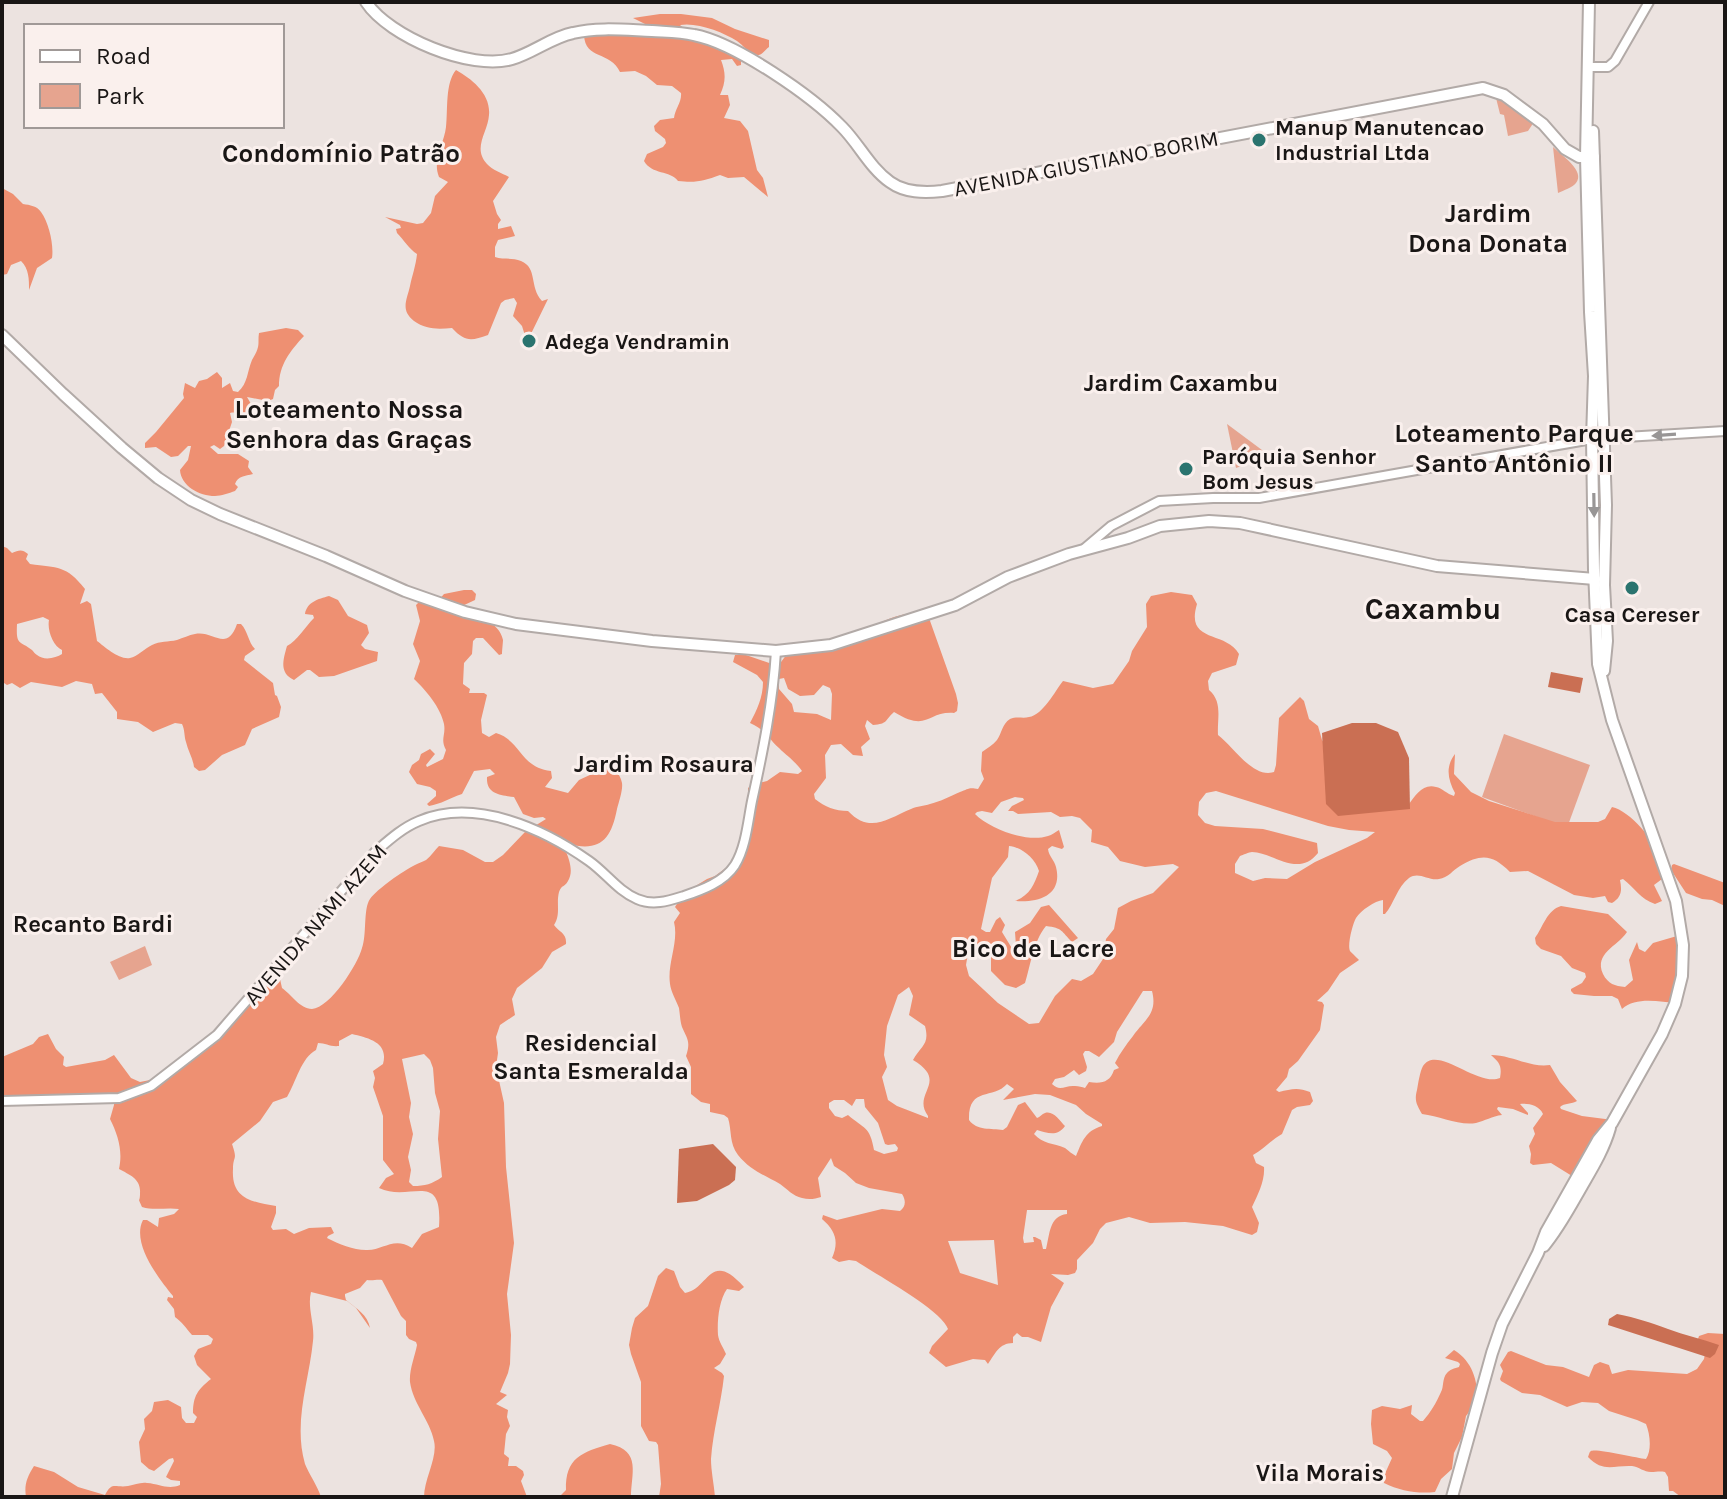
<svg xmlns="http://www.w3.org/2000/svg" width="1727" height="1499" viewBox="0 0 1727 1499" font-family="Karla,sans-serif">
<style>
.green{fill:#e6a48f}
.forest{fill:#ee9072;fill-rule:evenodd}
.water{fill:#ca6f53}
.lines{fill:none;stroke-linecap:round;stroke-linejoin:round}
.minor-casing{stroke:#b2aaa7;stroke-width:12}
.major-casing{stroke:#b2aaa7;stroke-width:14}
.minor{stroke:#fff;stroke-width:8}
.major{stroke:#fff;stroke-width:10}
.oneway{fill:#989696}
.poi-dot{fill:#2b746f;stroke:#faf0ed;stroke-width:3}
.labels{text-anchor:middle;stroke-width:6;stroke-linejoin:round;paint-order:stroke}
.poi-label{font-size:22px;font-weight:bold;fill:#191615;stroke:#faf0ed;text-anchor:start}
.street-label{font-size:22px;fill:#191615;stroke:#faf0ed}
.neighbourhood-label{font-size:24px;font-weight:bold;fill:#191615;stroke:#faf0ed}
.quarter-label{font-size:26px;font-weight:bold;fill:#191615;stroke:#faf0ed}
.district-label{font-size:30px;font-weight:bold;fill:#191615;stroke:#faf0ed}
</style>
<rect width="100%" height="100%" fill="#ece3e0"/>
<!-- green -->
<g class="green">
<path d="M1500 97 1532 122V125L1528 131 1508 136 1504 115 1500 114 1496 98Z"/>
<path d="M1553 147C1561 155 1586 171 1576 183 1572 188 1564 190 1558 193Z"/>
<path d="M1227 424 1270 456 1236 468Z"/>
<path d="M1504 734 1590 765 1567 828 1482 797Z"/>
<path d="M145 946 152 965 119 980 110 962Z"/>
</g>
<!-- forest -->
<g class="forest">
<path d="M660 14H681L712 18 735 29 769 40V47C766 49 763 54 759 55 751 56 743 45 737 41 723 32 697 22 680 25L687 31 712 37 741 60V65L737 66 732 59 721 60C726 73 726 82 720 95H728L730 105 724 118 740 121 748 131 757 170 763 178 768 197 744 177 728 178 720 175C704 181 696 183 678 181 670 170 652 175 644 161L647 154 663 147 666 143 665 139 655 131 654 126 660 120 674 118C675 109 682 102 681 93L672 86 657 85 646 76 635 71 620 72C611 51 585 60 584 35L649 26 633 18Z"/>
<path d="M456 70C472 79 491 94 489 115 488 132 472 148 487 164 492 170 502 173 509 177L493 201 497 214 501 220 498 224V229L511 226 515 236 498 240 495 247V257C503 260 513 257 521 261 538 268 529 287 542 301L548 299 527 342 522 326 513 316 517 303 514 298 505 300 501 303 488 335C471 341 465 342 452 328 439 329 426 330 414 321 400 310 407 300 410 286 412 276 416 265 417 254 409 249 404 240 397 233L396 229 401 228 400 225 385 217 417 224 423 223 431 213 435 196 448 182 439 177C432 160 444 144 446 127 448 110 445 83 456 70Z"/>
<path d="M2 188 13 194 23 204C30 205 37 206 41 212 49 223 54 245 52 258L37 268 29 290C29 279 29 269 21 261L11 265 7 274 2 275Z"/>
<path d="M286 328 298 330 304 336C290 351 279 365 279 386L275 390 273 399 268 401 247 397 254 409V415C245 417 239 411 230 413L232 422 224 446 220 449 214 445 210 447 218 454H238L249 461 248 467 253 474C245 476 238 476 235 484L238 487 235 491C229 493 221 496 215 496 199 496 181 486 180 470L188 460 191 446H188L178 456 171 457 156 447 145 448V443L156 432 184 398 183 394 185 383 195 388 199 381 207 379 217 372 222 378V388L230 383 233 391 238 392C248 383 247 372 252 360 254 356 257 352 258 347 259 343 258 338 259 333Z"/>
<path d="M2 546 7 548 12 553C19 550 22 549 28 554L26 559 30 564C58 568 66 565 85 589L80 604 87 601 91 604 97 641C105 647 119 660 130 658 137 657 145 648 152 645 160 641 168 642 177 640 183 638 189 635 195 634 213 630 227 653 237 624H241C248 631 248 642 255 649L245 656 244 660 273 683 275 695 277 696 281 707 279 717 252 729 245 745 222 755 205 770 199 771 194 767C193 758 188 751 186 742 184 736 185 730 182 724L175 723 153 732 138 722 117 719V712L102 693 95 694 92 684 76 681 62 687 31 682 20 688 12 683 7 685 4 683 2 686ZM43 617 49 620C47 630 53 646 62 650V654C56 658 44 661 37 655 35 654 34 652 32 650 19 640 16 646 17 624Z"/>
<path d="M464 590H472L476 594 475 600 460 607C474 614 500 622 503 640 503 642 502 651 502 654L499 655 483 638H476L473 641 472 654 464 663 463 684 470 689 469 693H484L487 695 481 720 482 733 489 737 496 733C522 741 519 767 551 771L552 778 545 787 568 793 579 780 592 774 597 763 602 761 613 765C616 770 621 777 622 783 623 790 619 801 617 809 611 840 600 852 568 844L565 849C569 859 574 871 568 881 564 888 562 884 559 892 556 904 561 914 554 925 559 932 567 933 566 944L552 952 542 968 517 988 512 999 515 1015 500 1025 496 1037 498 1053 496 1067 504 1103 506 1167 514 1243 507 1294 511 1335 510 1364 508 1373 500 1392 507 1395 496 1404 508 1410 507 1417 510 1426 506 1434 504 1454 509 1458 508 1466H516L523 1471 524 1475 521 1481 527 1497H424C424 1479 438 1457 434 1441 430 1420 413 1404 410 1382 409 1370 415 1356 417 1345L416 1342 409 1339 406 1335V1321L401 1316 382 1280C377 1279 373 1281 367 1280L360 1288 345 1294V1296L346 1300C356 1308 368 1315 370 1328L356 1308 347 1301 311 1292C307 1308 315 1324 313 1341 309 1382 293 1422 305 1464 309 1474 317 1485 321 1497H26C24 1485 27 1477 34 1466L54 1472 78 1487 105 1495C112 1481 115 1488 128 1486 135 1485 140 1482 147 1483 160 1484 168 1490 180 1485V1481L171 1480 166 1477 174 1461 173 1458 169 1459 154 1471 149 1469 141 1462 139 1442 145 1429 144 1419 152 1411 154 1402 168 1400 181 1407 182 1418 186 1423H194L197 1417 193 1413C193 1396 198 1389 211 1379L197 1365 194 1356 198 1349 211 1344 213 1339 208 1335H192C186 1328 182 1322 175 1317L174 1309 167 1300 168 1297 173 1298V1296C159 1279 131 1243 143 1220H147L158 1227 159 1218 174 1214 179 1209C166 1207 155 1211 142 1207 137 1195 140 1205 140 1193 141 1179 130 1175 119 1169 123 1151 118 1135 110 1119L114 1105V1097L59 1095 2 1099V1057L33 1044 39 1037 48 1034 56 1049 64 1057 63 1065 66 1067 105 1060 114 1055 131 1078 140 1082 150 1080 177 1064 202 1043 233 1011 243 1009 266 985 276 978 280 979 282 988C291 994 300 1009 312 1009 330 1008 358 964 362 948 367 935 363 909 370 899 377 889 403 871 415 865 418 863 423 862 426 860 431 856 435 850 439 846L463 850 485 862H493L503 855 525 832 546 819 543 817 534 818 523 814 514 797C500 795 486 794 487 777L495 774 490 769 474 771 462 794C450 798 441 804 429 806L427 804 436 796V791L430 787 417 784 409 772 412 765 419 760 421 754 430 749 435 754 426 765 427 767 443 759 446 750C440 739 446 735 444 724 441 708 425 689 414 679L420 661 413 644 420 621 416 605 419 602H437L444 594ZM352 1034C368 1038 389 1042 383 1064L373 1071 375 1078 373 1087 383 1116V1160L394 1174 386 1178 379 1188C410 1203 443 1168 439 1227L422 1234 412 1248C393 1236 383 1251 366 1250 353 1250 339 1244 327 1238L328 1236 334 1233 331 1227 309 1228 294 1234 286 1229 273 1230 271 1227 276 1213V1206C254 1202 231 1200 233 1169 233 1155 238 1161 232 1144L260 1121 273 1102 287 1097C296 1082 301 1058 316 1050L318 1043C326 1043 330 1047 339 1046V1041ZM424 1054 430 1060 433 1068 435 1093 440 1111 438 1139 442 1177C432 1184 425 1186 413 1186L409 1182 411 1170 408 1157 413 1134 409 1117 411 1103 402 1059Z"/>
<path d="M1171 592 1192 595 1197 604C1185 644 1225 630 1239 654L1236 665 1212 673 1208 681 1209 690C1223 702 1217 718 1218 735 1233 746 1253 779 1274 772L1276 765 1279 718 1300 697 1304 701 1309 719 1318 726 1322 740 1330 752 1409 804C1415 796 1423 783 1436 787 1442 788 1447 794 1454 796L1455 793C1448 780 1445 767 1455 754L1454 774 1471 792 1489 801 1555 822H1598L1605 819 1612 807C1630 811 1655 840 1660 859 1661 865 1661 872 1662 879L1654 885 1662 901 1655 904C1640 899 1635 888 1623 879L1620 880C1622 890 1622 897 1612 903L1608 902 1605 896 1593 898 1574 895 1528 871 1510 872C1493 855 1482 853 1460 866 1453 870 1448 878 1439 879 1428 881 1419 871 1409 878 1397 887 1394 904 1385 914H1383V900C1375 901 1361 910 1356 918 1353 923 1347 945 1350 951 1351 952 1358 959 1359 960L1340 973 1328 991 1317 1001 1322 1002 1324 1005 1320 1030 1298 1061 1289 1069 1287 1077 1276 1090 1279 1092C1291 1089 1298 1087 1310 1092L1313 1101 1310 1105 1297 1107 1292 1110 1282 1134C1271 1140 1264 1149 1253 1155L1256 1163 1264 1167C1265 1181 1258 1194 1252 1207L1259 1223 1257 1232 1252 1235 1223 1226 1185 1222 1150 1223 1129 1217 1106 1223 1100 1229 1093 1243 1077 1260V1269L1075 1273 1068 1275 1051 1274 1064 1283 1051 1307 1041 1342 1028 1337H1022L1017 1333 1013 1337V1343C999 1343 995 1354 988 1364L985 1360 973 1359 946 1367 929 1353 932 1346 948 1329C942 1310 875 1274 856 1261L849 1260 839 1262 832 1258C839 1242 836 1231 822 1219L823 1215 837 1220 882 1209 900 1211C906 1207 906 1200 902 1194L869 1188 856 1183 845 1173 834 1166 831 1158 818 1178 821 1197C815 1199 809 1200 802 1198 793 1196 787 1189 780 1184 764 1175 750 1170 738 1155 729 1143 732 1131 728 1118L724 1115 710 1112V1104L701 1102 691 1094V1067L686 1056C691 1041 687 1039 682 1027 680 1021 680 1014 679 1008 676 1000 671 992 670 984 667 963 679 942 674 922L680 913 675 907 684 893 707 879 715 876 742 856 752 821 748 797V788L754 784 767 781 780 772 798 774 802 771C794 760 788 757 779 748 767 737 766 730 750 723 757 710 763 697 763 682L757 675 733 662 735 655H746L778 666 787 654 825 648 835 651C852 635 893 612 917 613 920 613 926 617 929 618L956 694 958 703 957 711 954 713C927 711 928 733 894 712 885 720 888 724 873 725L867 720 865 726 870 739 861 747 863 756 853 755 841 744 831 745 825 755 826 778 814 794 815 799C825 807 835 811 848 811 870 834 887 819 911 809 917 806 924 806 930 804 939 802 951 796 960 792 968 789 969 787 978 789L984 779 981 771 982 752C987 748 993 745 997 740 1002 733 1002 724 1010 719 1017 716 1023 719 1029 717 1043 715 1055 691 1063 681L1093 688 1113 684 1129 661 1132 651 1147 627 1146 604 1151 596ZM784 678 788 689 800 696 814 695 823 685 830 688 832 694 831 720 817 714 794 712 792 704 779 689V679ZM1216 791 1328 826 1349 830 1375 832 1367 838 1315 862 1287 879 1265 878 1253 881 1235 873V864L1240 856C1243 855 1249 852 1252 852 1275 853 1298 878 1318 853L1317 843 1263 829 1215 826 1205 823 1198 815 1199 802 1206 793ZM1015 797 1023 798 1024 800 1012 806 1008 811H1013L1018 814 1051 812 1060 817 1072 816 1080 818 1092 830 1091 842 1108 847 1120 861 1145 867 1173 864 1179 867 1153 893 1131 901 1118 908 1114 929 1106 939 1103 959 1093 974 1081 981 1072 979 1055 996 1039 1023 1029 1024 998 1003 969 976 966 965 968 953 974 945 983 946 991 950V971L1005 985 1016 988 1025 983C1031 964 1033 942 1046 926 1063 928 1061 931 1072 942L1078 938 1049 905 1041 907 1030 923 1015 932 1016 946 1013 950 1002 932 1005 925 1000 917 996 920 990 932H986L981 929 992 878 1008 857 1009 846C1021 847 1035 858 1039 871 1034 885 1030 895 1015 901 1039 903 1063 895 1056 867 1054 859 1049 857 1048 849L1052 846 1062 849 1064 847 1059 830C1055 832 1052 835 1048 836 1027 843 990 829 975 814L977 812 982 811 992 813 1001 802ZM909 987 913 996 909 1015 925 1026C930 1045 921 1045 913 1060 950 1082 911 1093 928 1116V1118L897 1106 888 1100 882 1077 887 1067 884 1055 887 1026 898 995ZM1143 991H1152C1158 1014 1144 1020 1133 1036 1126 1045 1120 1053 1115 1063L1119 1068 1114 1070C1110 1082 1102 1084 1089 1082L1085 1088C1082 1087 1079 1086 1075 1086 1065 1085 1060 1092 1052 1084L1055 1079 1064 1077 1074 1070 1079 1075 1086 1071 1087 1067 1083 1054 1085 1051H1089L1099 1057 1114 1042 1117 1032ZM1007 1084 1014 1089 1003 1100 1035 1094 1050 1095 1076 1105 1086 1114 1102 1124V1126C1085 1131 1082 1142 1076 1156 1072 1154 1069 1151 1065 1148 1053 1143 1043 1144 1034 1134L1037 1130C1048 1133 1057 1137 1065 1126 1060 1121 1053 1110 1045 1113 1042 1114 1040 1117 1037 1118L1025 1102 1018 1105 1007 1127 1003 1130C991 1128 977 1131 969 1120 968 1086 993 1100 1007 1084ZM856 1099H864L865 1107 878 1123 885 1144 888 1145 895 1144 898 1148 897 1151 884 1154 874 1150C870 1126 864 1129 848 1115L842 1118 835 1116 829 1108V1103L834 1100H844L852 1106ZM1027 1210H1067V1214C1049 1216 1050 1234 1046 1249H1043L1041 1240 1035 1237H1033L1034 1242 1024 1243 1023 1238ZM994 1240 998 1285 960 1273 948 1241Z"/>
<path d="M329 596 338 600 348 616 367 625 369 633 361 645 365 649 378 652 377 661 334 676 319 677 310 670H307L294 680C279 673 283 660 287 646 297 641 305 627 314 618L313 615 305 614C307 602 318 599 329 596Z"/>
<path d="M1674 864 1725 883V906L1712 900 1702 899 1686 893 1671 870 1672 865Z"/>
<path d="M1561 906 1608 914 1627 932C1617 947 1594 953 1603 974 1608 984 1615 986 1625 987L1633 980 1629 960 1637 942 1639 949 1645 952 1653 943 1677 936 1679 939 1677 1003C1660 1002 1636 996 1622 1009L1618 999 1612 996H1594L1574 994 1571 991V989L1582 983 1586 977 1585 973 1572 968 1561 956 1541 949 1536 944 1535 938C1543 927 1547 910 1561 906Z"/>
<path d="M1491 1055C1512 1055 1530 1068 1550 1065L1560 1082 1577 1101C1572 1104 1564 1103 1560 1107L1561 1109 1582 1116 1613 1120 1572 1176 1551 1163 1533 1165 1530 1163 1531 1154 1529 1146 1535 1134 1533 1128 1543 1114C1539 1105 1528 1103 1520 1104L1528 1113V1115L1513 1109 1498 1107 1497 1109 1502 1115C1492 1116 1485 1121 1476 1123 1459 1126 1440 1116 1422 1114 1417 1105 1414 1101 1417 1090 1418 1084 1420 1071 1423 1066 1437 1044 1477 1087 1500 1078 1502 1066 1500 1063 1491 1055Z"/>
<path d="M666 1268 674 1271 680 1287 685 1293C709 1289 710 1249 744 1287L739 1291 727 1289C719 1300 717 1321 718 1335 719 1342 723 1347 726 1354L720 1364 714 1368 722 1373 724 1376C721 1404 713 1431 711 1459 711 1471 714 1484 715 1497H659L661 1484 658 1445 656 1442 649 1441 641 1426V1382L631 1354 629 1345 632 1328 635 1318 648 1306 658 1276Z"/>
<path d="M1708 1333 1725 1334V1497H1681L1673 1491H1669L1668 1477 1665 1472C1660 1471 1656 1472 1651 1472 1644 1472 1639 1467 1632 1466 1614 1465 1603 1473 1588 1457 1589 1455 1589 1452 1591 1451 1595 1448 1637 1458 1646 1459 1652 1450 1650 1434 1646 1424L1637 1420 1609 1411 1598 1403 1582 1402 1567 1407 1540 1395 1522 1393 1501 1381 1500 1379 1503 1371 1500 1365 1508 1352 1511 1351 1546 1365 1563 1367 1589 1377 1594 1365 1600 1362 1609 1365 1612 1374 1628 1370 1687 1374 1697 1369 1704 1359 1706 1348 1698 1339 1699 1336Z"/>
<path d="M1454 1350C1473 1362 1477 1380 1478 1400L1466 1416 1462 1437 1454 1453 1452 1469 1441 1479 1435 1492C1418 1494 1400 1491 1384 1483L1383 1478 1392 1458 1387 1451 1373 1444 1371 1424 1372 1410 1382 1406 1400 1409 1412 1405 1411 1414 1420 1421H1423C1431 1412 1436 1403 1441 1392 1444 1387 1442 1378 1447 1373 1449 1370 1455 1368 1459 1367L1460 1364 1458 1362 1445 1358Z"/>
<path d="M610 1444C642 1451 631 1474 631 1497H559L566 1490C565 1458 582 1452 610 1444Z"/>
</g>
<!-- water -->
<g class="water">
<path d="M1551 672 1583 678 1580 693 1548 687Z"/>
<path d="M1352 723H1376L1398 732 1409 758 1410 809 1338 816 1326 804 1322 733Z"/>
<path d="M713 1144 736 1167 735 1180 729 1185 697 1201 677 1203 679 1149Z"/>
<path d="M1617 1314C1637 1318 1649 1322 1668 1329 1684 1335 1702 1339 1719 1345L1715 1354 1710 1358 1608 1325 1609 1319Z"/>
</g>
<g class="lines">
<!-- minor casing -->
<g class="minor-casing">
<g id="minor">
<path d="M1588 67H1608L1615 61 1649 2"/>
<path d="M1085 548 1111 526 1159 501 1213 498H1259L1592 439 1725 431"/>
<path d="M2 1101 119 1098 151 1086 217 1035 375 852C389 840 402 828 419 821 475 797 544 829 589 861 606 873 618 891 637 899 653 906 668 901 684 896 702 890 724 882 735 865 746 847 748 821 752 801 763 751 773 702 776 651"/>
</g>
</g>
<!-- major casing -->
<g class="major-casing">
<g id="major">
<path d="M366 2C389 37 471 71 512 59 533 53 552 37 573 33 599 27 625 30 652 31 666 32 680 32 694 35 736 43 812 96 842 127 859 144 870 168 890 182 905 193 924 193 942 191L1483 88 1504 95 1543 124 1565 149 1579 157H1594"/>
<path d="M1593 131 1606 505 1604 585 1607 641 1604 671"/>
<path d="M2 335 63 394 122 448 158 478 191 500 220 514 326 556 405 591 465 612 516 624 652 641 776 651 831 645 955 605 1008 577 1069 554 1128 538 1160 526 1209 521 1240 523 1437 566 1595 579"/>
<path d="M1544 1246C1559 1228 1570 1207 1582 1186 1593 1167 1604 1149 1610 1128"/>
<path d="M1452 1497 1492 1353 1502 1324 1538 1253 1546 1232 1598 1140 1612 1123 1662 1034 1675 1004 1682 976 1683 945 1676 901 1612 720 1598 664 1594 570 1592 439 1594 376 1590 312 1586 157 1589 2"/>
</g>
</g>
<!-- minor -->
<use href="#minor" class="minor"/>
<!-- major -->
<use href="#major" class="major"/>
</g>
<!-- one-way arrows -->
<defs><path id="oneway-solid" d="M-6-.8H1V-3.2L6.5 0L1 3.2V.8H-6Z" transform="scale(2)"/></defs>
<g class="oneway">
<use href="#oneway-solid" transform="translate(1664 435) rotate(176)"/>
<use href="#oneway-solid" transform="translate(1594 505) rotate(89)"/>
</g>
<!-- markers -->
<g class="poi-dot">
<circle cx="1259" cy="140" r="8"/>
<circle cx="529" cy="341" r="8"/>
<circle cx="1186" cy="469" r="8"/>
<circle cx="1632" cy="588" r="8"/>
</g>
<g class="labels">
<!-- poi labels -->
<g class="poi-label">
<text x="1275" y="135">Manup Manutencao<tspan x="1275" dy="25">Industrial Ltda</tspan></text>
<text x="545" y="349">Adega Vendramin</text>
<text x="1202" y="464">Paróquia Senhor<tspan x="1202" dy="25">Bom Jesus</tspan></text>
<text x="1632" y="622" text-anchor="middle">Casa Cereser</text>
</g>
<!-- street labels -->
<g class="street-label">
<text transform="translate(1086 163) rotate(-11)" y="8">AVENIDA GIUSTIANO BORIM</text>
<text transform="translate(315 924) rotate(-49)" y="8">AVENIDA NAMI AZEM</text>
</g>
<!-- neighbourhood labels -->
<g class="neighbourhood-label">
<text x="1181" y="391">Jardim Caxambu</text>
<text x="664" y="772">Jardim Rosaura</text>
<text x="93" y="932">Recanto Bardi</text>
<text x="591" y="1051">Residencial<tspan x="591" dy="28">Santa Esmeralda</tspan></text>
<text x="1320" y="1481">Vila Morais</text>
</g>
<!-- quarter labels -->
<g class="quarter-label">
<text x="341" y="162">Condomínio Patrão</text>
<text x="1488" y="222">Jardim<tspan x="1488" dy="30">Dona Donata</tspan></text>
<text x="349" y="418">Loteamento Nossa<tspan x="349" dy="30">Senhora das Graças</tspan></text>
<text x="1514" y="442">Loteamento Parque<tspan x="1514" dy="30">Santo Antônio II</tspan></text>
<text x="1033" y="957">Bico de Lacre</text>
</g>
<!-- district labels -->
<g class="district-label">
<text x="1433" y="619">Caxambu</text>
</g>
</g>
<!-- border -->
<rect width="1727" height="1499" fill="none" stroke="#191615" stroke-width="8"/>
<!-- legend -->
<rect x="24" y="24" width="260" height="104" fill="#faf0ed" stroke="#a09997" stroke-width="2"/>
<rect x="40" y="50" width="40" height="12" fill="#ffffff" stroke="#a09997" stroke-width="2"/>
<text x="96" y="64" font-size="24" fill="#191615">Road</text>
<rect x="40" y="84" width="40" height="24" fill="#e6a48f" stroke="#a09997" stroke-width="2"/>
<text x="96" y="104" font-size="24" fill="#191615">Park</text>
</svg>
